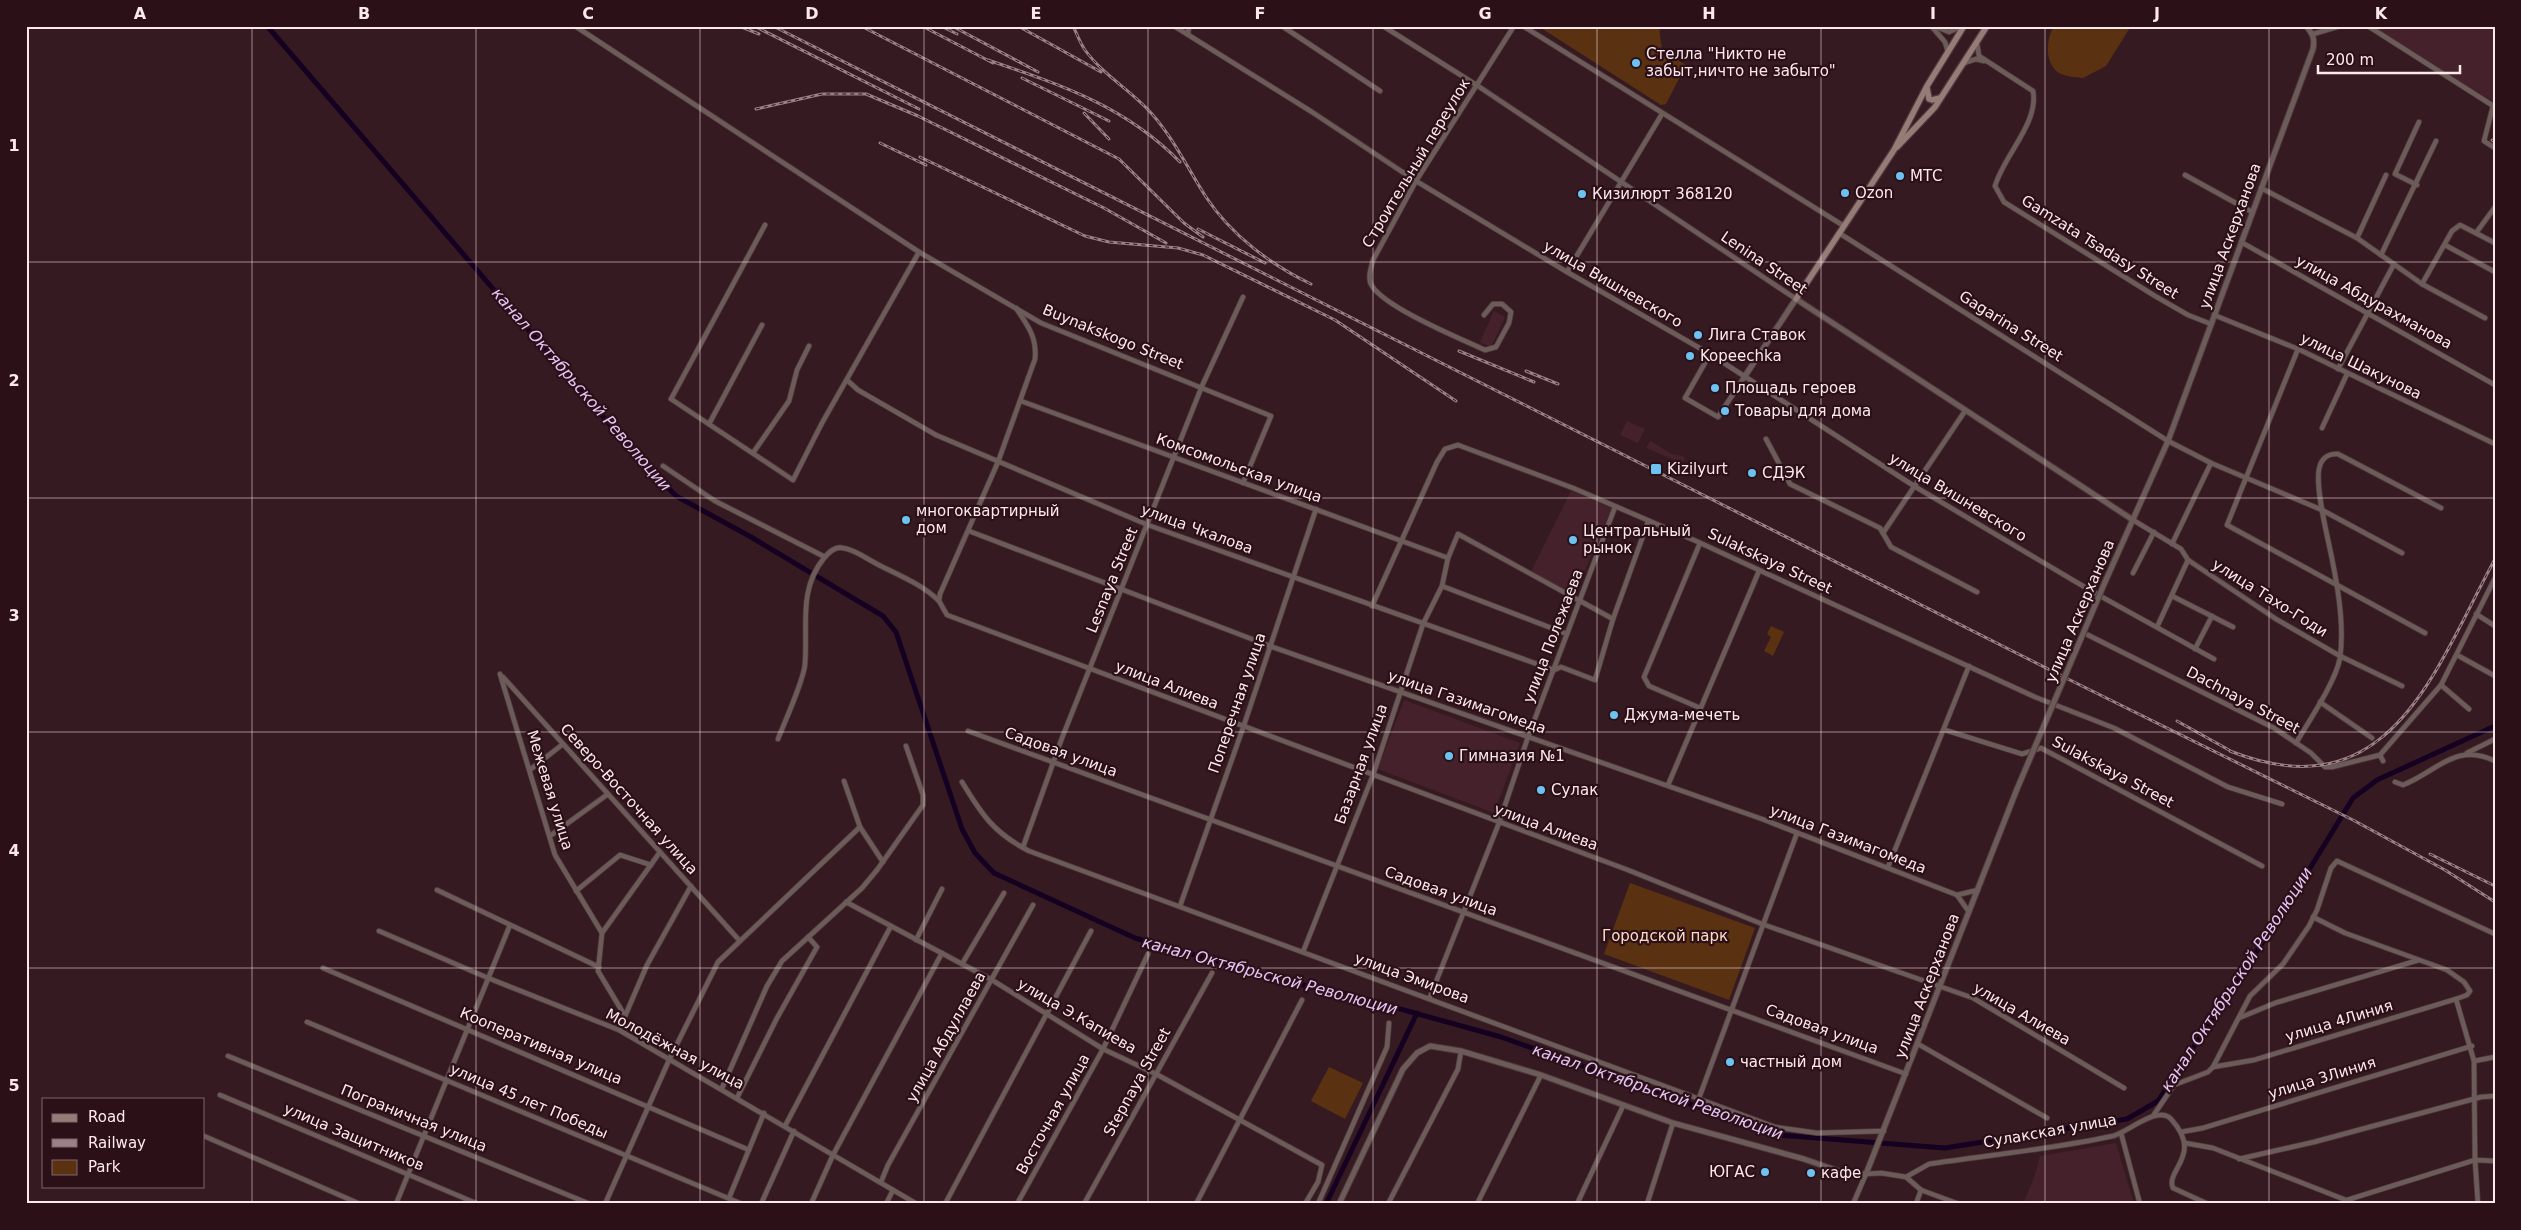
<svg xmlns="http://www.w3.org/2000/svg" width="2521" height="1230" viewBox="0 0 2521 1230" font-family="'DejaVu Sans',sans-serif">
<style>
.built{fill:#45222b}
.green{fill:#5a3211}
.lines{fill:none;stroke-linecap:round;stroke-linejoin:round}
.canal{stroke:#150021;stroke-width:5}
.minor-casing{stroke:#52373d;stroke-width:6}
.tertiary-casing{stroke:#52373d;stroke-width:7}
.secondary-casing{stroke:#52373d;stroke-width:8}
.minor{stroke:#6c5c59;stroke-width:4.5}
.tertiary{stroke:#6c5c59;stroke-width:5}
.secondary{stroke:#947c77;stroke-width:5.5}
.rail-casing{stroke:#998186;stroke-width:3}
.rail{stroke:#2b1017;stroke-width:1;stroke-dasharray:4;stroke-linecap:butt}
.tertiary-bridge-casing{stroke:#52373d;stroke-width:7;stroke-linecap:butt}
.tertiary-bridge{stroke:#6c5c59;stroke-width:5}
.grid{fill:none;stroke:#fde9ec;stroke-width:1;stroke-opacity:0.55}
.poi-dot{fill:#6cc3f2;stroke:#2b1017;stroke-width:2}
.labels{text-anchor:middle;stroke-width:4.5;stroke-linejoin:round;paint-order:stroke}
.poi-label{font-size:15px;fill:#fde9ec;stroke:#2b1017;text-anchor:start}
.street-label{font-size:15px;fill:#fde9ec;stroke:#2b1017}
.park-label{font-size:15px;fill:#fedbc3;stroke:#2b1017}
.water-label{font-size:16px;font-style:italic;fill:#e5c6f8;stroke:#2b1017}
.neatline{fill:none;stroke:#fde9ec;stroke-width:2}
.grid-label{font-size:16px;text-anchor:middle;font-weight:bold;fill:#fde9ec}
</style>
<rect width="100%" height="100%" fill="#361a21"/>
<!-- built -->
<g class="built">
<path d="M2373 26H2495V103L2439 68Z"/>
<path d="M1494 311 1505 317 1491 347 1480 342Z"/>
<path d="M1627 421 1645 429 1638 443 1620 435Z"/>
<path d="M1650 441 1672 454 1685 457 1681 466 1676 464 1677 461 1646 448Z"/>
<path d="M1571 491 1612 508 1574 595 1531 572Z"/>
<path d="M1404 700 1520 743 1494 813 1378 769Z"/>
<path d="M2116 1143 2134 1204H2023L2035 1175 2040 1156Z"/>
</g>
<!-- green -->
<g class="green">
<path d="M1538 26H1659L1662 51 1686 65 1666 104 1661 105Z"/>
<path d="M2054 26H2131L2106 66 2083 78C2076 77 2066 77 2059 73 2044 62 2046 40 2054 26Z"/>
<path d="M1771 626 1784 632 1773 656 1764 651 1771 637 1767 634Z"/>
<path d="M1630 883 1755 928 1729 1000 1604 954Z"/>
<path d="M1329 1067 1363 1083 1345 1119 1311 1101Z"/>
</g>
<g class="lines">
<!-- canal -->
<g class="canal">
<path d="M267 26 624 441 676 496 751 537 883 616 896 632 962 829 975 853 994 873 1135 938 1293 983 1339 992 1501 1037 1777 1135 1945 1148 2127 1119 2158 1101 2293 896 2353 798 2377 780 2495 726"/>
<path d="M1326 1204 1417 1013"/>
</g>
<!-- minor casing -->
<g class="minor-casing">
<g id="minor">
<path d="M575 26 919 252 1041 323 1271 416 1243 483"/>
<path d="M1174 26 1312 112 1416 181 1567 272 1710 354 1914 486 2093 592 2214 659"/>
<path d="M1282 26 1380 91"/>
<path d="M1383 26 1478 86 1796 299"/>
<path d="M1523 26 1844 226"/>
<path d="M1934 26 1949 32 1962 26"/>
<path d="M2368 26 2495 107"/>
<path d="M1932 27 1945 42 1948 52"/>
<path d="M1188 34 1189 26"/>
<path d="M2313 34 2340 26"/>
<path d="M1977 43 1979 56 2033 91C2039 123 2004 155 1995 186L2004 202 2155 296 2188 315 2211 324"/>
<path d="M1964 63 1976 59 1984 61"/>
<path d="M2493 106 2484 141 2495 148"/>
<path d="M2185 175 2252 212"/>
<path d="M2417 185 2395 174 2419 122"/>
<path d="M2261 188 2357 238 2422 284 2485 318"/>
<path d="M765 225 671 399 793 480 822 423 919 252"/>
<path d="M1839 233 2168 441 2211 463 2322 510 2402 553"/>
<path d="M2476 233 2495 207"/>
<path d="M2357 238 2386 175"/>
<path d="M2241 242 2495 385"/>
<path d="M2445 245 2495 272"/>
<path d="M2381 255 2436 141"/>
<path d="M1567 272 1662 114"/>
<path d="M2422 284 2452 231 2460 225 2495 243"/>
<path d="M1016 308C1028 326 1037 337 1035 359L998 462 940 594 939 601 947 615 1628 870 1762 924 1973 998 2124 1088"/>
<path d="M1484 315 1493 304H1502L1511 312 1509 323 1496 347 1485 350C1459 338 1386 308 1372 286 1367 279 1371 268 1373 260L1416 181 1514 26"/>
<path d="M2214 315 2298 349 2495 444"/>
<path d="M2298 349 2227 525 2425 633"/>
<path d="M1710 354 1685 398 1718 417 1745 376"/>
<path d="M2338 369 2394 264"/>
<path d="M847 380 858 390 936 435 1148 525 1554 670 1561 667 1595 680 1613 619 1648 522"/>
<path d="M1021 401 1448 558"/>
<path d="M709 424 762 325"/>
<path d="M2322 428 2347 374"/>
<path d="M1766 439 1790 484 1880 528 1891 547 1977 592"/>
<path d="M753 453 789 401 797 370 809 346"/>
<path d="M663 466 715 501 825 557"/>
<path d="M2133 520 2181 549 2188 560 2276 619 2340 656 2402 686"/>
<path d="M969 531 1270 646 1762 819 1957 895 1969 912"/>
<path d="M1883 533 1965 411"/>
<path d="M1700 543 1644 677 1649 686 1700 708"/>
<path d="M2172 544 2211 463"/>
<path d="M2133 573 2154 532"/>
<path d="M2172 596 2233 627"/>
<path d="M1372 606 1437 462 1445 449 1458 445 1573 488 1696 541 2035 697 2114 728 2228 787 2282 804"/>
<path d="M2476 614 2495 626"/>
<path d="M2157 627 2188 560"/>
<path d="M1567 634 1442 586 1448 558 1458 534 1613 619"/>
<path d="M2088 635 2274 728 2311 753 2325 767H2332L2380 755 2383 761"/>
<path d="M2195 649 2212 616"/>
<path d="M2457 655 2495 676"/>
<path d="M500 674 555 855 602 933 598 971 625 1016"/>
<path d="M503 677 739 940"/>
<path d="M2441 685 2469 709"/>
<path d="M2320 702 2372 738"/>
<path d="M1945 730 2022 754 2041 748 2262 866"/>
<path d="M968 731 1906 1074"/>
<path d="M778 739C785 721 804 680 805 664 808 626 798 590 824 558 829 552 835 546 843 548 854 549 867 559 877 564 898 575 922 584 939 601"/>
<path d="M2296 743C2309 721 2336 681 2340 658 2345 621 2336 576 2328 540 2324 521 2316 487 2319 469 2321 459 2328 453 2338 454L2441 508"/>
<path d="M2467 753 2495 739"/>
<path d="M2380 755 2441 685 2495 578"/>
<path d="M531 769 563 744"/>
<path d="M844 781 860 827 883 862"/>
<path d="M962 782C982 815 994 833 1029 851L1775 1127 1817 1133 1884 1131"/>
<path d="M2395 782 2403 785C2438 771 2455 742 2495 761"/>
<path d="M1668 785 1759 571"/>
<path d="M550 836 608 794"/>
<path d="M1023 847 1062 738 1202 386 1243 297"/>
<path d="M1888 867 1969 666"/>
<path d="M437 890 599 967"/>
<path d="M576 891 620 855 651 865"/>
<path d="M1957 895 1978 890"/>
<path d="M846 902 992 980 1103 1049 1156 1074 1322 1165 1318 1182 1305 1204"/>
<path d="M1180 906 1243 728 1316 509"/>
<path d="M379 931 488 978 619 1030 917 1204"/>
<path d="M602 933 660 852"/>
<path d="M916 940 942 889"/>
<path d="M1303 952 1373 775 1423 624 1442 586"/>
<path d="M962 964 1004 893"/>
<path d="M323 968 749 1150"/>
<path d="M1430 997 1499 823 1528 737 1615 507"/>
<path d="M2456 999 2474 1061 2475 1160 2478 1204"/>
<path d="M2239 1018 2275 1003 2419 960"/>
<path d="M307 1022 742 1204"/>
<path d="M619 1030 647 965 691 886"/>
<path d="M1918 1044 2047 1118"/>
<path d="M228 1056 590 1204"/>
<path d="M2474 1061 2495 1057"/>
<path d="M2213 1067 2254 1060 2456 999 2467 995 2470 991 2464 982 2447 970 2345 933 2313 917"/>
<path d="M722 1088 767 986 782 961 862 888 877 870 923 805V795L906 746"/>
<path d="M220 1095 478 1204"/>
<path d="M737 1098 777 1018 817 947 808 937"/>
<path d="M1699 1098 1797 833"/>
<path d="M2153 1116 2174 1085 2208 1072 2213 1067 2250 996 2283 964 2309 926 2317 910 2331 868 2337 861 2495 934"/>
<path d="M785 1126 891 926"/>
<path d="M2181 1132 2203 1128 2472 1046"/>
<path d="M2121 1133 2140 1204"/>
<path d="M204 1136 360 1204"/>
<path d="M2185 1143 2213 1148 2356 1204"/>
<path d="M2239 1159 2314 1142 2481 1097 2495 1096"/>
<path d="M1906 1177 1929 1164C1990 1155 2053 1149 2113 1136 2128 1132 2158 1105 2171 1119 2204 1155 2165 1170 2173 1188L2208 1204"/>
<path d="M881 1182 888 1165 1033 905"/>
<path d="M729 1198 764 1113"/>
<path d="M2347 1200 2475 1160 2495 1161"/>
<path d="M396 1204 510 925"/>
<path d="M605 1204 670 1058 718 962 860 827"/>
<path d="M761 1204 794 1131"/>
<path d="M811 1204 833 1155 942 953"/>
<path d="M886 1204 893 1190"/>
<path d="M945 1204 1091 931"/>
<path d="M1017 1204 1103 1049 1148 954"/>
<path d="M1084 1204 1212 973"/>
<path d="M1196 1204 1302 1000"/>
<path d="M1318 1204 1387 1047 1389 1023"/>
<path d="M1388 1204 1458 1069 1461 1051"/>
<path d="M1477 1204 1541 1075"/>
<path d="M1577 1204 1623 1106"/>
<path d="M1647 1204 1673 1123"/>
<path d="M1853 1204 1866 1174 1881 1173 1906 1177 1921 1190 1959 1204"/>
<path d="M1916 1204 1921 1190"/>
</g>
</g>
<!-- tertiary casing -->
<g class="tertiary-casing">
<g id="tertiary">
<path d="M1745 376 1796 299 2133 520"/>
<path d="M2105 582 2168 441 2313 49C2315 39 2313 34 2306 26"/>
<path d="M1339 1204 1403 1069 1417 1053 1430 1046 1461 1051 1541 1075 1673 1123 1804 1159 1847 1174H1866L2017 789"/>
</g>
</g>
<!-- secondary casing -->
<g class="secondary-casing">
<g id="secondary">
<path d="M1927 88 1929 99 1932 100 1940 98"/>
<path d="M1897 147 1935 107 1987 26"/>
<path d="M1796 299 1894 150 1927 86 1964 26"/>
</g>
</g>
<!-- minor -->
<use href="#minor" class="minor"/>
<!-- tertiary -->
<use href="#tertiary" class="tertiary"/>
<!-- secondary -->
<use href="#secondary" class="secondary"/>
<!-- rail casing -->
<g class="rail-casing">
<g id="rail">
<path d="M739 26 759 34"/>
<path d="M754 26 919 109"/>
<path d="M773 26 2076 683 2353 820 2445 870 2495 902"/>
<path d="M861 26 1119 159 1184 223 1203 237"/>
<path d="M922 26 993 63"/>
<path d="M941 26 957 34"/>
<path d="M952 26 1038 72"/>
<path d="M1018 26 1101 72"/>
<path d="M1073 26C1077 34 1080 43 1085 50 1103 75 1132 91 1152 114 1174 139 1188 169 1206 197 1231 235 1271 265 1311 284"/>
<path d="M988 60C1061 85 1125 106 1180 162"/>
<path d="M1022 78 1109 121"/>
<path d="M756 109 822 94H866L918 116 1104 208 1166 243"/>
<path d="M1084 113 1109 139"/>
<path d="M2492 140 2495 142"/>
<path d="M880 143 926 165"/>
<path d="M920 157 1085 236 1109 242 1178 248 1203 255 1335 320 1456 401"/>
<path d="M1198 229 1265 263"/>
<path d="M1459 351 1534 382"/>
<path d="M1526 371 1558 384"/>
<path d="M2177 721 2229 750"/>
<path d="M2230 751C2390 814 2434 671 2495 559"/>
<path d="M2430 854 2495 886"/>
</g>
</g>
<!-- rail -->
<use href="#rail" class="rail"/>
<!-- tertiary-bridge casing -->
<g class="tertiary-bridge-casing">
<path id="tertiary-bridge" d="M2017 789 2105 582"/>
</g>
<!-- tertiary-bridge -->
<use href="#tertiary-bridge" class="tertiary-bridge"/>
</g>
<!-- grid -->
<path class="grid" d="M252 26V1204M476 26V1204M700 26V1204M924 26V1204M1148 26V1204M1373 26V1204M1597 26V1204M1821 26V1204M2045 26V1204M2269 26V1204M26 262H2495M26 498H2495M26 732H2495M26 968H2495"/>
<!-- markers -->
<g class="poi-dot">
<circle cx="1636" cy="63" r="5"/>
<circle cx="1900" cy="176" r="5"/>
<circle cx="1845" cy="193" r="5"/>
<circle cx="1582" cy="194" r="5"/>
<circle cx="1698" cy="335" r="5"/>
<circle cx="1690" cy="356" r="5"/>
<circle cx="1715" cy="388" r="5"/>
<circle cx="1725" cy="411" r="5"/>
<rect x="1650" y="463" width="12" height="12" rx="2.5"/>
<circle cx="1752" cy="473" r="5"/>
<circle cx="906" cy="520" r="5"/>
<circle cx="1573" cy="540" r="5"/>
<circle cx="1614" cy="715" r="5"/>
<circle cx="1449" cy="756" r="5"/>
<circle cx="1541" cy="790" r="5"/>
<circle cx="1730" cy="1062" r="5"/>
<circle cx="1765" cy="1172" r="5"/>
<circle cx="1811" cy="1173" r="5"/>
</g>
<g class="labels">
<!-- poi labels -->
<g class="poi-label">
<text x="1646" y="59">Стелла "Никто не<tspan x="1646" dy="17">забыт,ничто не забыто"</tspan></text>
<text x="1910" y="181">МТС</text>
<text x="1855" y="198">Ozon</text>
<text x="1592" y="199">Кизилюрт 368120</text>
<text x="1708" y="340">Лига Ставок</text>
<text x="1700" y="361">Kopeechka</text>
<text x="1725" y="393">Площадь героев</text>
<text x="1735" y="416">Товары для дома</text>
<text x="1667" y="474">Kizilyurt</text>
<text x="1762" y="478">СДЭК</text>
<text x="916" y="516">многоквартирный<tspan x="916" dy="17">дом</tspan></text>
<text x="1583" y="536">Центральный<tspan x="1583" dy="17">рынок</tspan></text>
<text x="1624" y="720">Джума-мечеть</text>
<text x="1459" y="761">Гимназия №1</text>
<text x="1551" y="795">Сулак</text>
<text x="1740" y="1067">частный дом</text>
<text x="1755" y="1177" text-anchor="end">ЮГАС</text>
<text x="1821" y="1178">кафе</text>
</g>
<!-- street labels -->
<g class="street-label">
<text transform="translate(1416 163) rotate(-59)" y="5">Строительный переулок</text>
<text transform="translate(2230 236) rotate(-70)" y="5">улица Аскерханова</text>
<text transform="translate(2100 247) rotate(32)" y="5">Gamzata Tsadasy Street</text>
<text transform="translate(1764 263) rotate(34)" y="5">Lenina Street</text>
<text transform="translate(1613 284) rotate(30)" y="5">улица Вишневского</text>
<text transform="translate(2374 302) rotate(29)" y="5">улица Абдурахманова</text>
<text transform="translate(2011 326) rotate(32)" y="5">Gagarina Street</text>
<text transform="translate(1113 337) rotate(22)" y="5">Buynakskogo Street</text>
<text transform="translate(2361 366) rotate(26)" y="5">улица Шакунова</text>
<text transform="translate(1239 468) rotate(20)" y="5">Комсомольская улица</text>
<text transform="translate(1958 497) rotate(31)" y="5">улица Вишневского</text>
<text transform="translate(1197 529) rotate(20)" y="5">улица Чкалова</text>
<text transform="translate(1770 561) rotate(25)" y="5">Sulakskaya Street</text>
<text transform="translate(1112 580) rotate(-68)" y="5">Lesnaya Street</text>
<text transform="translate(2270 598) rotate(32)" y="5">улица Тахо-Годи</text>
<text transform="translate(2080 611) rotate(-67)" y="5">улица Аскерханова</text>
<text transform="translate(1553 636) rotate(-69)" y="5">улица Полежаева</text>
<text transform="translate(1167 685) rotate(21)" y="5">улица Алиева</text>
<text transform="translate(2243 700) rotate(28)" y="5">Dachnaya Street</text>
<text transform="translate(1467 702) rotate(19)" y="5">улица Газимагомеда</text>
<text transform="translate(1237 703) rotate(-71)" y="5">Поперечная улица</text>
<text transform="translate(1061 752) rotate(20)" y="5">Садовая улица</text>
<text transform="translate(1361 764) rotate(-70)" y="5">Базарная улица</text>
<text transform="translate(2113 772) rotate(28)" y="5">Sulakskaya Street</text>
<text transform="translate(550 790) rotate(73)" y="5">Межевая улица</text>
<text transform="translate(629 799) rotate(48)" y="5">Северо-Восточная улица</text>
<text transform="translate(1546 827) rotate(20)" y="5">улица Алиева</text>
<text transform="translate(1848 839) rotate(21)" y="5">улица Газимагомеда</text>
<text transform="translate(1441 891) rotate(20)" y="5">Садовая улица</text>
<text transform="translate(1412 978) rotate(20)" y="5">улица Эмирова</text>
<text transform="translate(1927 986) rotate(-69)" y="5">улица Аскерханова</text>
<text transform="translate(2022 1014) rotate(30)" y="5">улица Алиева</text>
<text transform="translate(1077 1016) rotate(30)" y="5">улица Э.Капиева</text>
<text transform="translate(2339 1021) rotate(-17)" y="5">улица 4Линия</text>
<text transform="translate(1822 1029) rotate(20)" y="5">Садовая улица</text>
<text transform="translate(946 1037) rotate(-61)" y="5">улица Абдуллаева</text>
<text transform="translate(541 1046) rotate(23)" y="5">Кооперативная улица</text>
<text transform="translate(675 1049) rotate(28)" y="5">Молодёжная улица</text>
<text transform="translate(2322 1078) rotate(-17)" y="5">улица 3Линия</text>
<text transform="translate(1137 1082) rotate(-61)" y="5">Stepnaya Street</text>
<text transform="translate(529 1101) rotate(23)" y="5">улица 45 лет Победы</text>
<text transform="translate(1053 1114) rotate(-61)" y="5">Восточная улица</text>
<text transform="translate(414 1118) rotate(22)" y="5">Пограничная улица</text>
<text transform="translate(2050 1131) rotate(-10)" y="5">Сулакская улица</text>
<text transform="translate(354 1137) rotate(23)" y="5">улица Защитников</text>
</g>
<!-- park labels -->
<g class="park-label">
<text x="1665" y="941">Городской парк</text>
</g>
<!-- water labels -->
<g class="water-label">
<text transform="translate(582 389) rotate(49)" y="6">канал Октябрьской Революции</text>
<text transform="translate(1270 975) rotate(15)" y="6">канал Октябрьской Революции</text>
<text transform="translate(2236 979) rotate(-57)" y="6">канал Октябрьской Революции</text>
<text transform="translate(1658 1091) rotate(19)" y="6">канал Октябрьской Революции</text>
</g>
</g>
<!-- border -->
<rect width="2521" height="1230" fill="none" stroke="#2b1017" stroke-width="55"/>
<!-- legend -->
<rect x="42" y="1098" width="162" height="90" fill="#2b1017" stroke="#7f676c"/>
<rect x="52" y="1114" width="25" height="8" fill="#947c77" stroke="#7f676c"/>
<text x="88" y="1122" font-size="15" fill="#fde9ec">Road</text>
<rect x="52" y="1139" width="25" height="8" fill="#998186" stroke="#7f676c"/>
<text x="88" y="1148" font-size="15" fill="#fde9ec">Railway</text>
<rect x="52" y="1160" width="25" height="15" fill="#5a3211" stroke="#7f676c"/>
<text x="88" y="1172" font-size="15" fill="#fde9ec">Park</text>
<!-- scale -->
<path d="M2318 65v8h142v-8" fill="none" stroke="#fde9ec" stroke-width="2.5"/>
<text x="2326" y="65" font-size="15" fill="#fde9ec" stroke="#2b1017" stroke-width="4" paint-order="stroke">200 m</text>
<rect x="28" y="28" width="2466" height="1174" class="neatline"/>
<g class="grid-label">
<text x="140" y="19">A</text>
<text x="364" y="19">B</text>
<text x="588" y="19">C</text>
<text x="812" y="19">D</text>
<text x="1036" y="19">E</text>
<text x="1260" y="19">F</text>
<text x="1485" y="19">G</text>
<text x="1709" y="19">H</text>
<text x="1933" y="19">I</text>
<text x="2157" y="19">J</text>
<text x="2381" y="19">K</text>
<text x="14" y="151">1</text>
<text x="14" y="386">2</text>
<text x="14" y="621">3</text>
<text x="14" y="856">4</text>
<text x="14" y="1091">5</text>
</g>
</svg>
